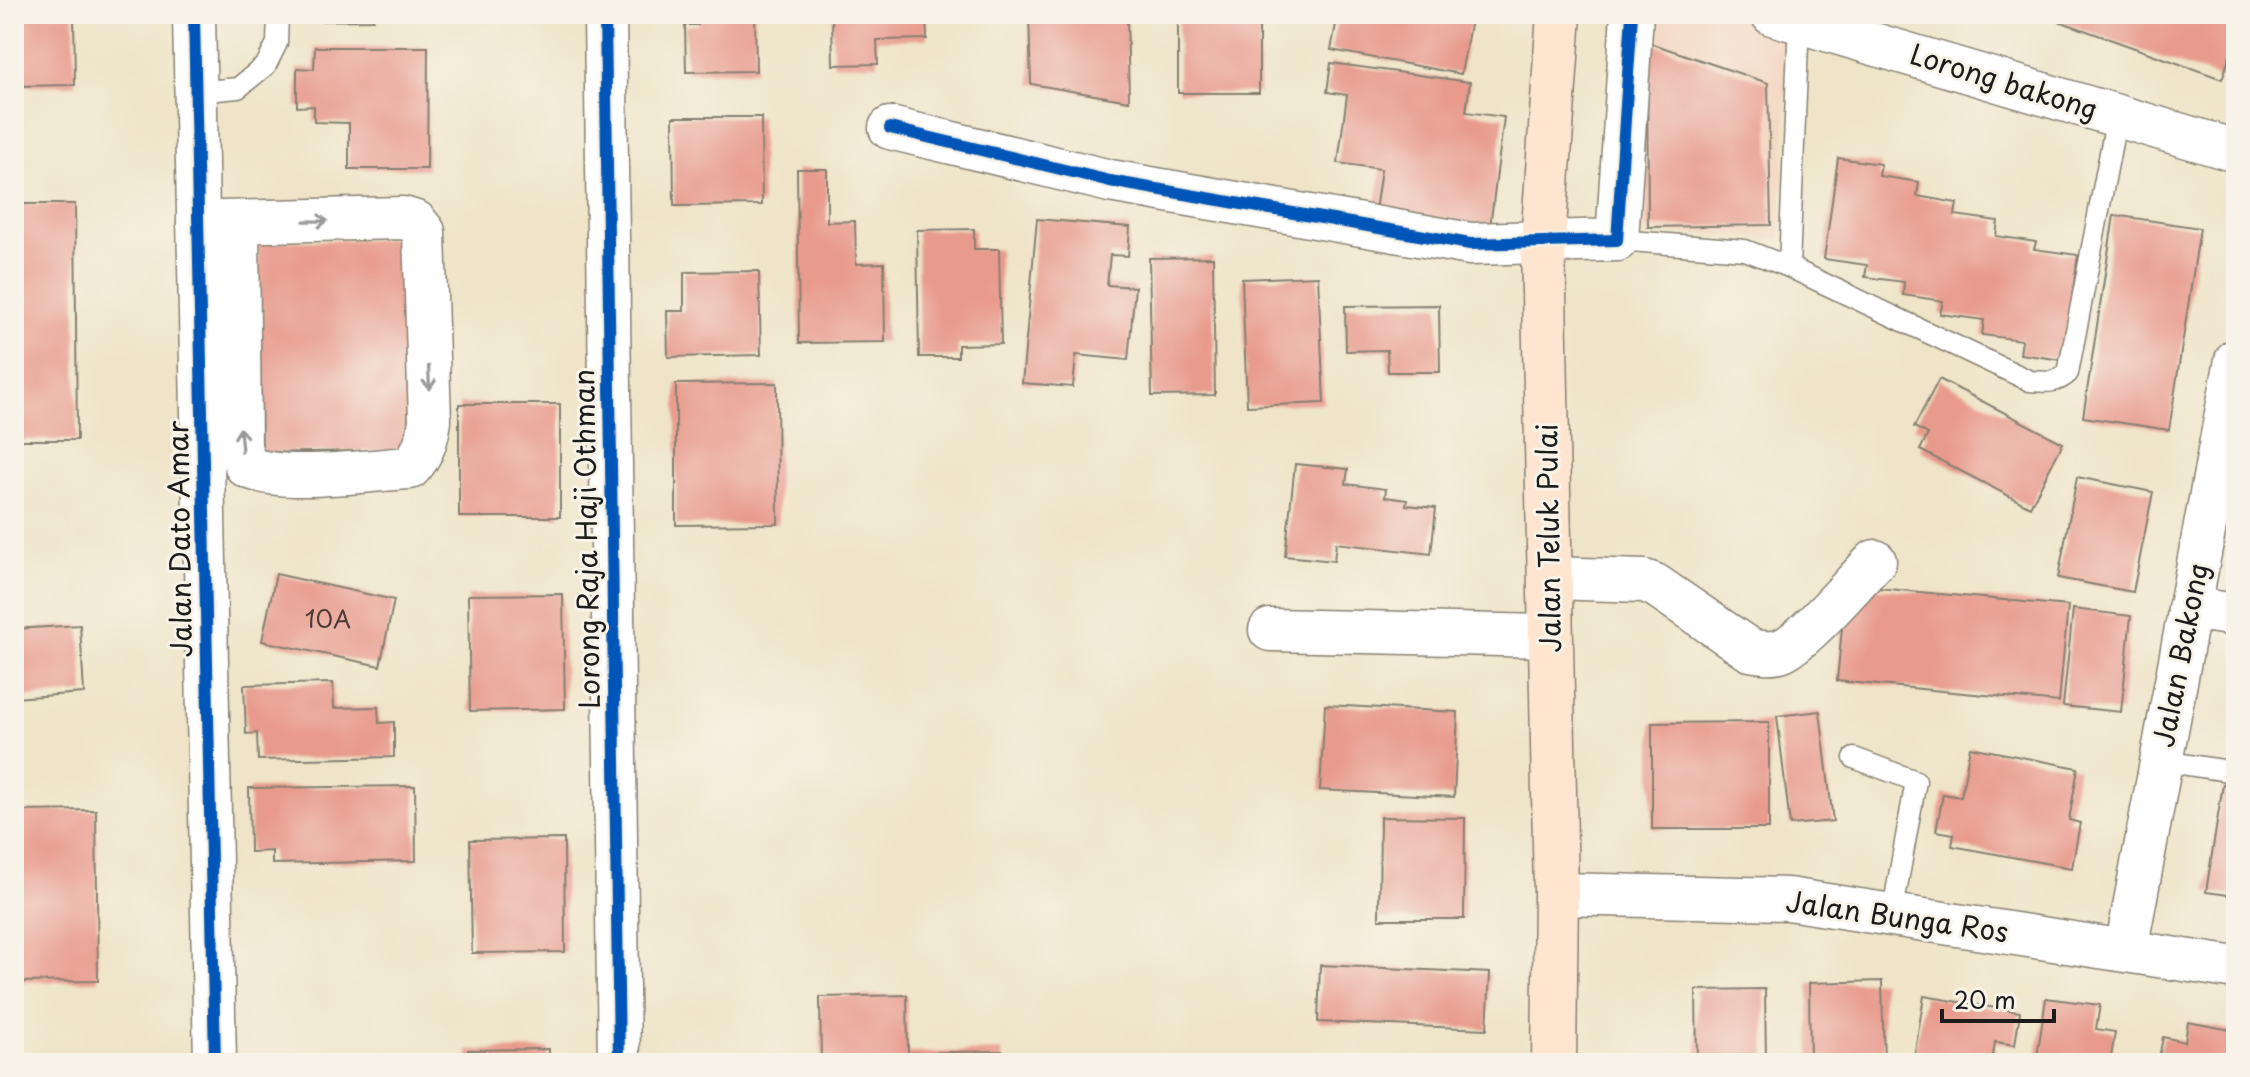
<svg xmlns="http://www.w3.org/2000/svg" width="2250" height="1077" viewBox="0 0 2250 1077" font-family="'Playpen Sans',sans-serif">
<style>
.built{fill:#f3d4bf}
.building{fill:#e89b8d}
.lines{fill:none;stroke-linecap:round;stroke-linejoin:round}
.service-casing{stroke:#868072;stroke-width:23}
.minor-casing{stroke:#868072;stroke-width:45}
.secondary-casing{stroke:#868072;stroke-width:47}
.service{stroke:#fff;stroke-width:20}
.minor{stroke:#fff;stroke-width:42}
.secondary{stroke:#fde5d0;stroke-width:44}
.cycleway-casing{stroke:#f7f3e8;stroke-width:17}
.cycleway{stroke:#0057b8;stroke-width:12}
.oneway{stroke:#999}
.labels{text-anchor:middle;stroke-width:6;stroke-linejoin:round;paint-order:stroke}
.number-label{font-size:24px;fill:#4f3c38}
.street-label{font-size:28px;fill:#1c1c1c;stroke:#f7f3e8}
</style>
<rect width="100%" height="100%" fill="#f7f3e8"/>
<filter id="ink" filterUnits="userSpaceOnUse"><feTurbulence type="fractalNoise" baseFrequency=".0125" numOctaves="2"/><feDisplacementMap in="SourceGraphic" scale="16" xChannelSelector="R" yChannelSelector="G"/><feConvolveMatrix kernelMatrix="1 2 1 2 8 2 1 2 1" color-interpolation-filters="sRGB"/></filter>
<filter id="wash" filterUnits="userSpaceOnUse"><feTurbulence type="fractalNoise" baseFrequency=".006" numOctaves="4" result="noise"/><feDisplacementMap in="SourceGraphic" scale="32" xChannelSelector="R" yChannelSelector="G"/><feGaussianBlur stdDeviation="1.8" result="paint"/><feColorMatrix in="noise" values="0 0 0 0 0 0 0 0 0 0 0 0 0 0 0 0 0 1.4 0 .05"/><feComposite in="paint" operator="in"/></filter>
<g filter="url(#wash)">
<rect width="100%" height="100%" fill="#efe4c7"/>
<!-- built -->
<path class="built" d="M1649 14H1793L1788 33 1781 239 1632 231Z"/>
<g id="blocks">
<!-- building -->
<g class="building">
<path d="M14 14H74L75 85 14 86Z"/>
<path d="M303 14H373V20L303 21Z"/>
<path d="M698 14H755L756 71 686 72 685 25H698Z"/>
<path d="M832 14H926L927 39 877 40 878 64 833 65Z"/>
<path d="M1029 14H1127L1129 101 1031 84Z"/>
<rect x="1178" y="14" width="81" height="79"/>
<path d="M1338 14H1472L1461 74 1331 50Z"/>
<path d="M2039 14H2236V38L2222 79Z"/>
<path d="M1647 42 1768 83 1771 225 1648 227Z"/>
<path d="M315 47H428L427 169H349V123L314 122V106L297 107V68L314 69Z"/>
<path d="M1331 63 1470 82 1466 112 1504 117 1490 227 1375 211 1381 169 1338 163 1347 95 1327 92Z"/>
<path d="M673 117H761L762 205 674 206Z"/>
<path d="M1838 158 1881 164 1879 176 1919 182 1917 196 1957 203 1955 215 1998 221 1996 236 2036 242 2034 249 2078 255 2063 360 2020 354 2022 340 1982 335 1984 320 1940 314 1943 301 1903 295 1904 282 1865 277 1867 265 1824 259Z"/>
<path d="M797 169H827V222L855 221 856 264 884 263 885 342 799 343Z"/>
<path d="M14 204H75L77 440H14Z"/>
<path d="M2114 215 2200 228 2169 430 2083 417Z"/>
<path d="M1037 219 1130 227 1128 256 1110 255 1107 285 1135 287 1128 360 1076 355 1073 387 1022 383Z"/>
<path d="M974 229V249H999L1001 344 958 345V357H919L917 230Z"/>
<path d="M405 239 409 450 262 453 258 242Z"/>
<path d="M1213 257 1215 395 1152 396 1149 258Z"/>
<path d="M759 271 761 355 668 357 667 311H684V272Z"/>
<path d="M1318 276 1324 403 1247 406 1242 279Z"/>
<path d="M1439 305 1440 372H1388L1387 350 1346 351 1345 306Z"/>
<path d="M1939 379 2063 443 2030 507 1920 450 1928 434 1914 427Z"/>
<path d="M777 383 778 524 676 525V384Z"/>
<rect x="459" y="404" width="101" height="113"/>
<path d="M1295 464 1348 469 1346 484 1386 489 1385 497 1407 500 1406 505 1436 508 1431 554 1336 543 1334 561 1285 556Z"/>
<path d="M2077 477 2153 492 2133 592 2058 578Z"/>
<path d="M276 574 394 600 380 666 262 641Z"/>
<path d="M1846 585 2068 606 2059 702 1837 681Z"/>
<path d="M563 594 565 709 470 711 468 595Z"/>
<path d="M2073 609 2131 616 2121 712 2063 706Z"/>
<path d="M80 625 84 693 14 698V629Z"/>
<path d="M333 683 334 708 378 707 379 723 394 722V757L258 760 257 733 246 734 244 685Z"/>
<path d="M1325 705 1458 712 1454 797 1320 790Z"/>
<path d="M1820 711 1833 821 1790 825 1777 716Z"/>
<path d="M1769 722V829H1652V723Z"/>
<path d="M1970 747 2078 768 2069 820 2080 823 2072 868 1952 846 1954 834 1936 831 1943 794 1961 797Z"/>
<path d="M2223 784 2236 786V896L2206 892Z"/>
<path d="M415 786 416 861 272 864V851L250 852 249 788Z"/>
<path d="M96 810 98 981 14 982V811Z"/>
<path d="M1380 817 1465 818 1464 919H1379Z"/>
<path d="M564 839 565 952 472 953 470 840Z"/>
<path d="M1320 965 1490 973 1487 1029 1318 1022Z"/>
<path d="M1882 981 1884 1063H1810L1809 983Z"/>
<path d="M1765 989 1766 1063H1697L1696 990Z"/>
<path d="M907 995 908 1053 1002 1051 1003 1063H821L820 997Z"/>
<path d="M1924 996 2020 1012 2015 1045 1995 1042 1992 1063H1913Z"/>
<path d="M2046 998 2100 1005 2096 1029 2115 1032 2110 1063H2036Z"/>
<path d="M2188 1022 2236 1031 2232 1063H2158L2163 1037 2185 1042Z"/>
<path d="M549 1049V1063H468V1050Z"/>
</g>
</g>
</g>
<g filter="url(#ink)">
<use href="#blocks" fill-opacity="0" stroke="#868072" stroke-width="2"/>
<g class="lines">
<!-- service casing -->
<g class="service-casing">
<g id="service">
<path d="M195 92 238 88 266 65 277 43 278 14"/>
<path d="M1617 240 1745 250 1789 267 2030 381C2045 382 2057 384 2068 373L2117 116"/>
<path d="M1789 267 1799 20"/>
<path d="M1854 758 1916 781 1892 915"/>
<path d="M2161 761 2236 772"/>
</g>
</g>
<!-- minor casing -->
<g class="minor-casing">
<g id="minor">
<path d="M194 14 215 1063"/>
<path d="M605 14 619 1063"/>
<path d="M1772 14 2236 151"/>
<path d="M890 128 1110 181 1470 244 1617 240 1632 14"/>
<path d="M198 223 221 222 403 218 416 222 424 232 430 421C427 440 423 454 410 468 369 470 280 484 246 466L240 447 238 222"/>
<path d="M1551 578 1644 581 1655 585 1750 650C1760 652 1772 654 1782 650 1805 641 1855 581 1875 561"/>
<path d="M2189 608 2236 615"/>
<path d="M1270 630 1550 636"/>
<path d="M1556 894 1788 899 2236 968"/>
<path d="M2126 950 2236 360"/>
</g>
</g>
<!-- secondary casing -->
<g class="secondary-casing">
<path id="secondary" d="M1554 1063 1556 894 1543 242 1559 14"/>
</g>
<!-- service -->
<use href="#service" class="service"/>
<!-- minor -->
<use href="#minor" class="minor"/>
<!-- secondary -->
<use href="#secondary" class="secondary"/>
<!-- cycleway casing -->
<g class="cycleway-casing">
<g id="cycleway">
<path d="M194 14 215 1063"/>
<path d="M605 14 619 1063"/>
<path d="M890 128 1110 181 1470 244 1617 240 1632 14"/>
</g>
</g>
<!-- cycleway -->
<use href="#cycleway" class="cycleway"/>
</g>
<!-- one-way arrows -->
<defs><path id="oneway-shaft" d="M-6 0H5M1.5-3L5.5 0L1.5 3" fill="none" stroke-width="1.6" stroke-linecap="round" stroke-linejoin="round" transform="scale(2)"/></defs>
<g class="oneway">
<use href="#oneway-shaft" transform="translate(316 221) rotate(-1)"/>
<use href="#oneway-shaft" transform="translate(429 378) rotate(88)"/>
<use href="#oneway-shaft" transform="translate(241 440) rotate(-95)"/>
</g>
</g>
<g class="labels">
<!-- number labels -->
<g class="number-label">
<text x="328" y="628">10A</text>
</g>
<!-- street labels -->
<g class="street-label">
<text transform="translate(2004 82) rotate(17)" y="10">Lorong bakong</text>
<text transform="translate(1549 538) rotate(-91)" y="10">Jalan Teluk Pulai</text>
<text transform="translate(180 539) rotate(-91)" y="10">Jalan Dato Amar</text>
<text transform="translate(587 539) rotate(-91)" y="10">Lorong Raja Haji Othman</text>
<text transform="translate(2181 655) rotate(-79)" y="10">Jalan Bakong</text>
<text transform="translate(1897 917) rotate(8)" y="10">Jalan Bunga Ros</text>
</g>
</g>
<!-- margin -->
<rect width="2250" height="1077" fill="none" stroke="#f7f3e8" stroke-width="48"/>
<!-- scale -->
<path d="M1942 1009v12h112v-12" fill="none" stroke="#1c1c1c" stroke-width="4"/>
<text x="1954" y="1009" font-size="24" fill="#1c1c1c" stroke="#f7f3e8" stroke-width="6" paint-order="stroke">20 m</text>
</svg>
